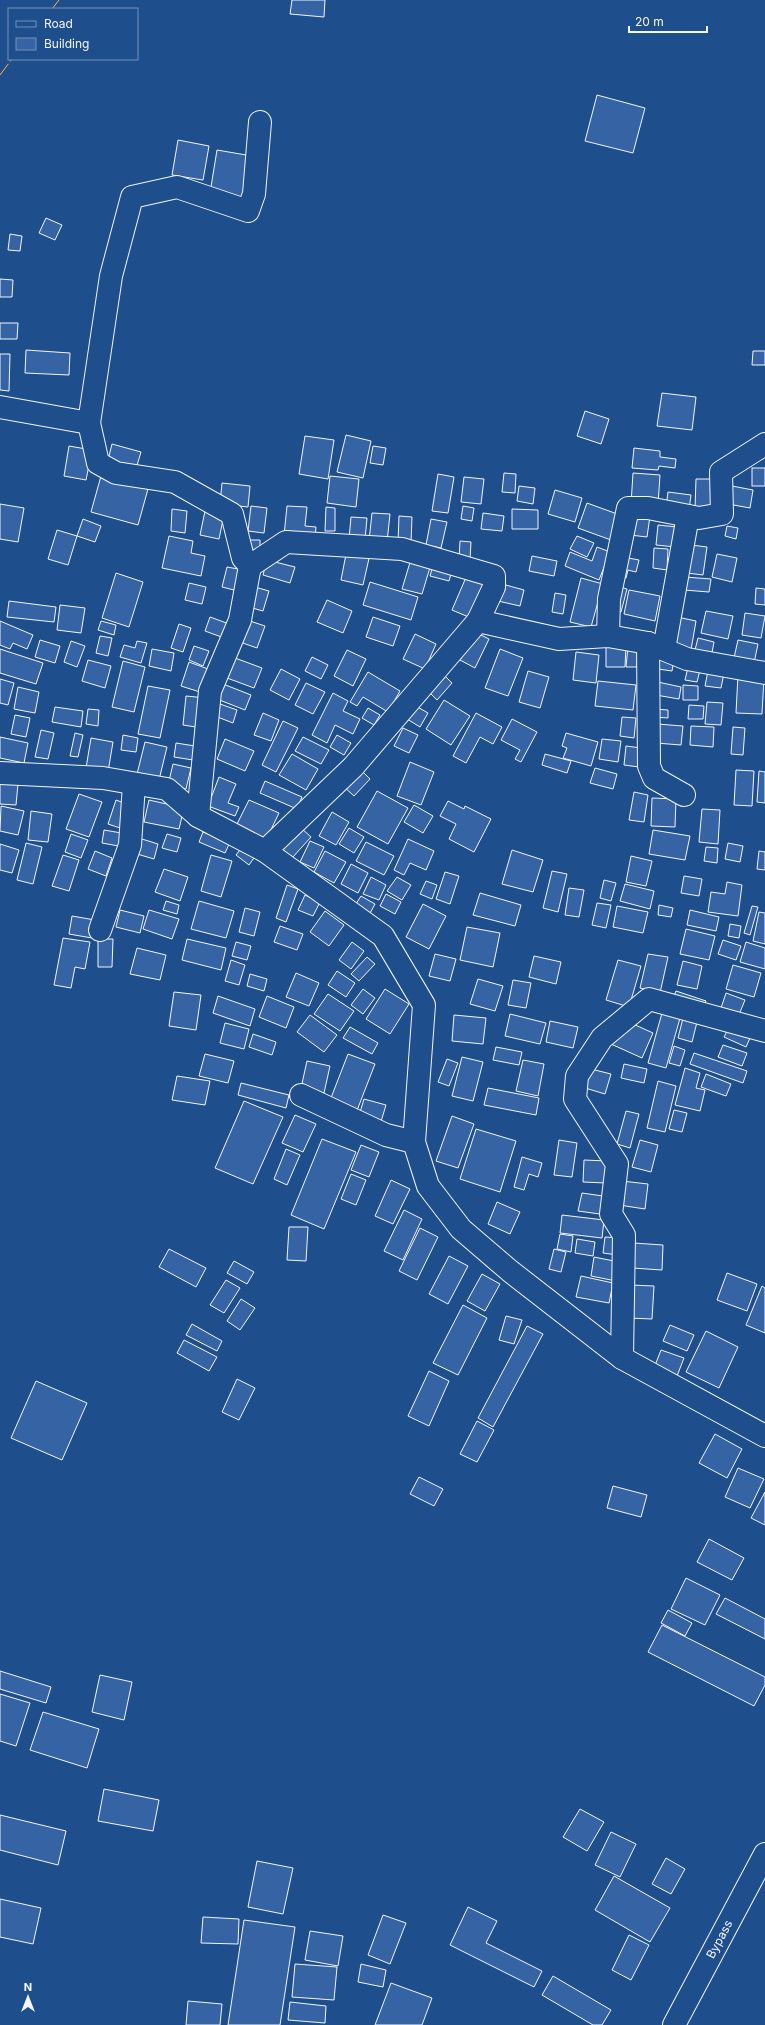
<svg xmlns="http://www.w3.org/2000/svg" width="765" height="2025" viewBox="0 0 765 2025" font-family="Inter,sans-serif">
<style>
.building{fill:#3563a3;stroke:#f2f6ff}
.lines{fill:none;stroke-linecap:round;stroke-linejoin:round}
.minor-casing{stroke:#f2f6ff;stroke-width:24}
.major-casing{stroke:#f2f6ff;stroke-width:24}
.minor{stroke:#1f4e8c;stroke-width:22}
.major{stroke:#1f4e8c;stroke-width:22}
.power{stroke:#ffb74d;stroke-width:1;stroke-dasharray:14 3 2 3;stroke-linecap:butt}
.labels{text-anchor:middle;stroke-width:3;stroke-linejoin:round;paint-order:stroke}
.street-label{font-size:12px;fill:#f2f6ff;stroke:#1f4e8c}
</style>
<rect width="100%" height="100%" fill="#1f4e8c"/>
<!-- building -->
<g class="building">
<path d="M292 0H325L324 17 290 14Z"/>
<path d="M597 95 645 108 633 153 585 141Z"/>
<path d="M178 140 209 146 203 180 172 175Z"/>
<path d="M217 150 252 156 245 199 210 193Z"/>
<path d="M46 218 62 225 55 240 39 233Z"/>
<path d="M10 234 22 236 20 251 8 250Z"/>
<path d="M0 279 13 280 12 297H0Z"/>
<path d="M0 323H18L17 339H0Z"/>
<path d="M26 350 70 353 69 375 25 373Z"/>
<path d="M753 351H765V365H752Z"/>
<path d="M0 354H10L9 391 0 390Z"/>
<path d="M662 393 696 397 692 430 657 426Z"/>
<path d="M585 411 609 419 601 444 577 436Z"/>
<path d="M346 435 371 441 363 478 337 472Z"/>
<path d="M305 436 334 440 328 479 299 474Z"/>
<path d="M112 444 141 452 135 472 107 464Z"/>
<path d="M69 446 92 450 86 480 64 476Z"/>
<path d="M373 446 386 448 383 465 370 463Z"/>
<path d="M634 448 660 451V457L676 459 675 468 659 466 658 470 632 468Z"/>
<rect x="752" y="468" width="13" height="18"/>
<path d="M504 473 516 474 515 493 502 492Z"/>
<path d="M633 473 660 475 658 505 631 504Z"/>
<path d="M438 474 454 477 448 513 432 511Z"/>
<path d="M101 476 148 489 138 525 91 512Z"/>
<path d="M330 476 359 479 356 507 327 503Z"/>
<path d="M464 477 484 479 481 504 461 502Z"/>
<path d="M696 479H715L714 510 695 509Z"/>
<path d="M222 483 250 486 248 507 220 504Z"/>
<path d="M519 486 535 488 533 504 517 501Z"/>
<path d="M732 486 753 490 750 508 728 504Z"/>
<path d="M555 490 582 498 575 522 548 514Z"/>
<path d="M668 492 691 495 689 510 666 507Z"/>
<path d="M587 503 620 515 611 540 578 528Z"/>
<path d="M0 504 24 508 18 542 0 539Z"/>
<path d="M251 506 267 508 264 533 248 531Z"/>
<path d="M287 506 307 507 305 526 316 527 315 539 284 536Z"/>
<path d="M463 506 474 508 472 521 461 519Z"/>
<path d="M326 507 335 508V531H325Z"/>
<path d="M172 509 187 511 185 533 171 531Z"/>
<path d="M512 509 538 510V529H512Z"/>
<path d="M205 511 224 515 219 539 200 535Z"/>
<path d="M372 513 390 514 387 542 369 541Z"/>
<path d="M483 513 504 516 502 531 481 529Z"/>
<path d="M633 514 650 516 647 537 630 535Z"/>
<path d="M399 516 412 517 411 543 398 542Z"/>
<path d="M351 517 367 518 365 540 349 539Z"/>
<path d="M83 519 101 526 95 542 77 536Z"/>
<path d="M431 519 447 522 441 548 426 545Z"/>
<path d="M658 525 677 527 675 547 656 545Z"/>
<path d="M727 526 738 528 736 539 725 536Z"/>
<path d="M57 530 77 536 68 565 48 559Z"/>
<path d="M169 536 193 541 191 553 205 556 201 576 162 568Z"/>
<path d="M577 536 594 543 587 557 570 549Z"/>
<path d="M244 540H260V552L244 551Z"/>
<path d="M460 541 471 542 470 560 459 559Z"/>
<path d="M691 545 707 547 703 575 687 573Z"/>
<path d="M597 547 610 552 599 580 565 566 570 552 592 561Z"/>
<path d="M654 548 668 549 667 570 653 568Z"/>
<path d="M347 549 370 554 363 585 341 580Z"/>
<path d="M717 554 737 558 732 582 712 577Z"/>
<path d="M532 556 557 561 554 576 529 571Z"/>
<path d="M623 557 639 560 636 572 628 570 626 578 619 577Z"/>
<path d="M411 559 431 564 422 594 402 589Z"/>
<path d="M267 560 295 567 290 583 263 575Z"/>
<path d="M434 562 453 567 449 581 430 576Z"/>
<path d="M227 567 244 570 238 591 222 587Z"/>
<path d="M116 573 143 582 129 627 102 618Z"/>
<path d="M467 575 486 583 471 618 452 610Z"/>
<path d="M685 577 711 579 709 592 684 590Z"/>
<path d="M581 578 603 584 591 627 570 622Z"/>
<path d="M370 582 418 597 411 620 363 605Z"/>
<path d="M189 583 206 587 202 604 185 600Z"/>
<path d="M502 584 524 590 520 606 498 601Z"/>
<path d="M251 586 269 591 263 611 245 606Z"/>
<path d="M617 586 627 589 621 612 611 610Z"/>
<path d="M756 588 765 589V605L755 604Z"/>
<path d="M629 590 660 596 655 621 624 614Z"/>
<path d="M555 593 566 595 563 614 552 612Z"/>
<path d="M327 600 352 611 343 633 317 622Z"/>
<path d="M9 601 56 607 54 622 7 617Z"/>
<path d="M60 605 85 608 81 633 57 630Z"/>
<path d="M706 611 733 616 728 639 701 633Z"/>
<path d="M745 613 765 616 761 638 742 635Z"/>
<path d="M210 617 232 625 227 639 205 631Z"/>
<path d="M373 617 400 626 393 646 366 637Z"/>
<path d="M677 617 696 621 691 650 672 646Z"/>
<path d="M244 619 265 626 257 648 237 641Z"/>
<path d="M0 621 33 635 27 649 13 643 10 649 0 645Z"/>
<path d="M101 621 116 625 114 635 98 630Z"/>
<path d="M179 624 191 628 183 652 171 648Z"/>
<path d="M475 632 489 639 475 668 460 660Z"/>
<path d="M415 634 436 644 425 669 403 659Z"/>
<path d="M100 636 112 638 108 656 96 653Z"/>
<path d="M698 638 714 642 711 658 694 654Z"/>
<path d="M40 640 60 646 55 663 35 657Z"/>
<path d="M738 640 758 644 754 663 734 658Z"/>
<path d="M71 641 85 646 77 667 64 662Z"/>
<path d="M137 641 147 643 141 663 120 657 124 645 135 648Z"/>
<path d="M194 646 209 651 203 666 189 660Z"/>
<path d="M606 646H626L625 667H606Z"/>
<path d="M628 646H638L637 667H626Z"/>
<path d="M0 649 43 663 36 684 0 673Z"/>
<path d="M152 649 174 653 171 671 149 666Z"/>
<path d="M500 649 523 658 508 696 485 688Z"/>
<path d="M347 650 366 659 353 686 334 676Z"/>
<path d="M576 652 599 655 596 683 573 680Z"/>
<path d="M312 657 328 665 321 679 305 671Z"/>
<path d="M660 657 674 659 672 671 658 669Z"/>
<path d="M235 658 262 668 254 688 227 678Z"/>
<path d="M88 660 111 666 105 688 82 681Z"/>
<path d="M123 661 145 667 134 712 112 707Z"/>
<path d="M189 662 208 669 200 692 181 686Z"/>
<path d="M689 663 701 666 697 682 685 680Z"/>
<path d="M281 669 300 679 289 700 270 690Z"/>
<path d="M528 671 549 677 540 708 519 702Z"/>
<path d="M708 671 724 673 721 688 705 686Z"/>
<path d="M368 672 400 691 388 712 363 697 357 706 350 702Z"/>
<path d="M443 674 452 683 437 700 428 691Z"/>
<path d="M738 675 764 677 762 714 736 713Z"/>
<path d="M0 679 14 683 8 705 0 703Z"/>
<path d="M598 681 636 685 633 710 595 706Z"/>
<path d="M653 681 681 687 679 699 650 694Z"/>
<path d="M306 683 325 692 313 714 295 705Z"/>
<path d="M223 684 251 695 245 710 217 699Z"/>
<path d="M683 685 698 686V700H683Z"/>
<path d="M148 686 170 690 160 738 138 734Z"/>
<path d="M18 687 39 692 35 713 14 709Z"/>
<path d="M333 693 348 701 343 711 360 719 353 734 335 725 327 743 312 735Z"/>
<path d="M186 696 206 698 202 728 183 725Z"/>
<path d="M444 700 470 716 451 745 426 729Z"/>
<path d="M707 702 723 703 721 725 705 724Z"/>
<path d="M220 704 237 710 233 723 215 716Z"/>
<path d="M414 705 428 713 420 727 407 719Z"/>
<path d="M689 705 704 706 703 719H688Z"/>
<path d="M55 707 83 711 81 727 52 722Z"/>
<path d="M368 708 380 715 374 725 362 718Z"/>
<path d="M88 709 99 710 98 726 86 724Z"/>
<path d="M655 709 668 710V718L654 717Z"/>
<path d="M263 713 279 720 271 741 254 735Z"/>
<path d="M476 713 502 727 493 744 480 737 466 763 453 756Z"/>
<path d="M15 715 30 718 26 737 11 734Z"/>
<path d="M622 717 636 718 634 738 620 736Z"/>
<path d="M512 719 537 732 521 762 515 759 520 750 501 740Z"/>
<path d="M283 721 298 728 276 772 262 765Z"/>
<path d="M657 724 683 726 681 745 656 743Z"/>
<path d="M691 726 714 727 713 747 690 745Z"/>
<path d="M733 727 745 728 743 755 731 754Z"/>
<path d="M403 728 418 735 409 753 394 746Z"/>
<path d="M41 730 54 733 48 759 35 757Z"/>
<path d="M75 733 83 735 78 757 70 756Z"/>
<path d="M566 733 598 742 591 766 563 758 567 748 562 746Z"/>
<path d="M123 735 138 738 136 752 121 750Z"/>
<path d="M337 735 351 743 344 755 330 747Z"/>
<path d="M0 737 28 743 24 763 0 758Z"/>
<path d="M303 737 329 750 321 764 295 751Z"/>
<path d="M91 738 113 742 108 772 86 768Z"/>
<path d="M225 739 254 751 245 771 217 759Z"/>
<path d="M602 739 621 741 618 762 599 759Z"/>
<path d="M145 742 167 747 159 780 137 774Z"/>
<path d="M176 743 195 746 193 760 174 757Z"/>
<path d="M626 746 641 748 639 767 624 765Z"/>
<path d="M292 754 318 769 306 790 279 775Z"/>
<path d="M545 754 571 761 567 773 542 765Z"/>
<path d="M410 762 434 772 421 805 397 796Z"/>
<path d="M173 764 191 768 186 789 168 785Z"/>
<path d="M359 768 370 779 354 796 342 785Z"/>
<path d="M595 768 617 774 613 789 590 783Z"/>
<path d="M736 770 754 771 752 806 734 805Z"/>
<path d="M759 771 765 772V803L757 802Z"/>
<path d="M219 777 236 784 228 803 239 807 235 816 208 806Z"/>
<path d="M265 781 302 797 297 809 260 793Z"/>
<path d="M0 782 18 784 16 805 0 804Z"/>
<path d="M377 791 408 808 388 844 357 827Z"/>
<path d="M634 792 648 795 644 822 629 820Z"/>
<path d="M79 794 102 802 89 837 66 829Z"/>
<path d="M652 798 676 799 675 827 651 826Z"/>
<path d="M116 800 132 806 123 829 108 824Z"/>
<path d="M149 800 184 808 179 829 144 822Z"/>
<path d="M249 800 279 813 266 840 236 826Z"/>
<path d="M448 801 464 809 465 806 491 819 474 852 449 839 456 824 440 816Z"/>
<path d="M414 805 433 816 423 833 404 822Z"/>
<path d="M1 806 24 811 18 835 0 831Z"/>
<path d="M702 809 720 810 718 844 699 842Z"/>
<path d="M31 811 52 814 48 842 28 840Z"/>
<path d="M332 812 349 822 336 845 319 836Z"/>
<path d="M300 827 311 837 292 858 281 848Z"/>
<path d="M349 828 364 837 354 853 339 844Z"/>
<path d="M104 830 127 834 124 847 102 843Z"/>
<path d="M653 830 690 836 685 860 649 854Z"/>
<path d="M203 832 230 842 225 853 199 842Z"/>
<path d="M71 834 88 840 81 858 65 852Z"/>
<path d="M167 834 181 838 177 852 162 848Z"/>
<path d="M142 839 158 844 154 859 137 854Z"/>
<path d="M408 839 434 851 426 870 410 863 404 875 394 870Z"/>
<path d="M310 841 324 847 314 868 300 862Z"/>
<path d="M366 842 394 856 384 875 356 861Z"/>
<path d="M26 843 42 847 33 884 17 880Z"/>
<path d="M728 843 743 846 740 862 725 859Z"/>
<path d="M0 844 19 850 12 873 0 870Z"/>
<path d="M243 846 256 855 249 865 236 855Z"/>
<path d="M706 847 718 848 717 863 704 861Z"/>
<path d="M512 850 543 860 533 892 502 884Z"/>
<path d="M95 851 112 858 106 876 88 869Z"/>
<path d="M325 851 346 862 334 883 314 872Z"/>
<path d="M759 851 765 852V870L757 869Z"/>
<path d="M63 855 79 860 69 891 52 886Z"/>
<path d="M211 855 232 861 221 897 201 891Z"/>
<path d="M631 856 652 861 646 886 626 882Z"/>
<path d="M351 864 368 873 358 893 341 884Z"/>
<path d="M164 869 188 877 180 901 155 892Z"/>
<path d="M552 871 567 874 558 912 543 908Z"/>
<path d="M445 872 459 876 450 904 436 899Z"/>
<path d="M684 876 702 879 699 896 681 893Z"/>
<path d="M371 877 386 885 379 900 363 894Z"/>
<path d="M397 877 411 885 402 900 387 891Z"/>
<path d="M604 880 616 883 611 901 600 898Z"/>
<path d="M426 881 437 885 432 899 420 894Z"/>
<path d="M727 882 742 885 738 916 708 912 711 892 725 894Z"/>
<path d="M625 884 654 891 650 909 620 901Z"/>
<path d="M287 885 298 889 286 922 276 918Z"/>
<path d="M569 888 584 890 579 917 565 915Z"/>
<path d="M480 893 521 905 515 926 473 915Z"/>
<path d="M386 894 401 902 395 914 380 906Z"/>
<path d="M305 895 320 902 313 916 298 910Z"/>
<path d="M361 896 375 904 369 915 354 907Z"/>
<path d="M166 901 179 905 177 914 163 910Z"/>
<path d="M199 901 234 911 226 938 191 929Z"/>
<path d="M597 903 611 905 606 928 592 925Z"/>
<path d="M423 904 446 916 429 949 406 937Z"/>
<path d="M659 905 673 908 671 917 658 915Z"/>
<path d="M617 906 648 912 643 933 613 927Z"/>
<path d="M752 906 758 907 750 935 744 933Z"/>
<path d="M245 908 260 912 254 936 239 932Z"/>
<path d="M120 910 144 916 140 933 116 927Z"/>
<path d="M149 910 179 919 172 939 143 929Z"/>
<path d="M690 910 719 917 716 931 687 925Z"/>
<path d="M325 911 344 925 329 946 310 932Z"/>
<path d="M759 912 765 913V944L753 941Z"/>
<path d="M72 916 95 920 92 938 69 934Z"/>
<path d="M730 924 741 926 739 938 728 936Z"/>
<path d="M280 926 303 934 297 950 274 942Z"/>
<path d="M467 927 500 933 493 967 460 960Z"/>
<path d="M686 929 715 936 709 960 680 954Z"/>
<path d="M63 938 90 942 85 969 75 967 71 988 54 985Z"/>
<path d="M98 939H113L112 967H98Z"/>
<path d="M187 939 226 948 221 970 182 960Z"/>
<path d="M723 940 741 946 736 960 718 954Z"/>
<path d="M236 942 251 946 247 960 232 956Z"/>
<path d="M352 942 364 951 351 969 339 960Z"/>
<path d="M746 942 765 948V969L740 962Z"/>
<path d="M137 948 166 955 160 980 130 974Z"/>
<path d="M435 954 456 959 450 981 429 976Z"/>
<path d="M648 954 668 957 660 993 640 988Z"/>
<path d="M534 956 561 962 556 984 529 977Z"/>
<path d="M367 957 375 964 359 981 351 974Z"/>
<path d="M231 960 245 965 239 985 225 981Z"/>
<path d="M618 960 641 966 629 1007 606 1000Z"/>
<path d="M683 961 702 966 697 989 677 985Z"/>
<path d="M733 965 761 973 754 997 726 989Z"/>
<path d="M337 971 355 983 346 997 328 985Z"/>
<path d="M296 973 319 983 309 1006 286 997Z"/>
<path d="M250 974 267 979 264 991 247 986Z"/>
<path d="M478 979 503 986 495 1011 470 1004Z"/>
<path d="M513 980 531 983 526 1008 508 1005Z"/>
<path d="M363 989 375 998 363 1014 351 1005Z"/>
<path d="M385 989 409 1004 390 1034 366 1019Z"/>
<path d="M676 991 706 1001 702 1011 672 1001Z"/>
<path d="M174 992 201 995 196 1030 169 1026Z"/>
<path d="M726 993 745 1000 738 1017 720 1011Z"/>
<path d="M328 994 354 1011 340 1031 314 1014Z"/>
<path d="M218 996 255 1009 250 1026 213 1013Z"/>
<path d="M267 996 294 1007 286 1028 259 1017Z"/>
<path d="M664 1006 682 1011 666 1068 648 1063Z"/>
<path d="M510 1014 546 1023 540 1044 505 1036Z"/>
<path d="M684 1014 698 1018 692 1042 678 1038Z"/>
<path d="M310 1015 337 1035 324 1052 297 1032Z"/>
<path d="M454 1015 486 1018 483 1044 452 1041Z"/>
<path d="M622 1019 653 1033 642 1058 611 1044Z"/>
<path d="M550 1021 578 1027 573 1048 546 1042Z"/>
<path d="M225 1023 249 1029 244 1049 220 1043Z"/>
<path d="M350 1027 378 1043 372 1054 343 1038Z"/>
<path d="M729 1027 751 1036 746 1047 724 1037Z"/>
<path d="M253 1034 276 1042 272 1055 249 1047Z"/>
<path d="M723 1045 747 1053 742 1066 718 1057Z"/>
<path d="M674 1046 685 1050 680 1066 669 1063Z"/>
<path d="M496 1047 522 1052 519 1065 493 1060Z"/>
<path d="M694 1053 747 1071 743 1083 690 1064Z"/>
<path d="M205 1054 234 1061 228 1083 199 1076Z"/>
<path d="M348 1054 375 1064 356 1113 329 1103Z"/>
<path d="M462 1057 483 1062 473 1101 452 1096Z"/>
<path d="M447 1059 458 1063 449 1086 438 1082Z"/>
<path d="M523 1060 544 1064 538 1096 516 1091Z"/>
<path d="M307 1061 330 1066 324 1093 301 1088Z"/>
<path d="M624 1064 647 1069 644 1083 621 1078Z"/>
<path d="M587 1068 611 1074 605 1094 582 1087Z"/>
<path d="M685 1068 700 1073 696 1088 705 1090 700 1111 675 1105Z"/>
<path d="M706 1074 731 1084 726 1096 701 1087Z"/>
<path d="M177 1076 210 1081 205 1105 172 1100Z"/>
<path d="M658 1081 676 1086 665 1132 647 1128Z"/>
<path d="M241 1083 289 1095 286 1108 238 1095Z"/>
<path d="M488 1088 539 1098 536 1115 484 1105Z"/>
<path d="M364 1099 386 1105 380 1125 358 1119Z"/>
<path d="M244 1101 283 1117 253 1184 215 1168Z"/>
<path d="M674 1110 687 1113 682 1132 669 1129Z"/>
<path d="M626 1111 639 1114 630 1148 617 1144Z"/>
<path d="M295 1115 316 1124 303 1152 282 1143Z"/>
<path d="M452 1116 474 1124 458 1168 436 1161Z"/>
<path d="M476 1129 516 1141 500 1192 460 1179Z"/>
<path d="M322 1139 356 1152 324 1229 291 1215Z"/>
<path d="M559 1140 577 1143 572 1177 554 1175Z"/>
<path d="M640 1140 658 1145 651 1172 632 1167Z"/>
<path d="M361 1145 379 1152 369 1177 351 1170Z"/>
<path d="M286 1149 300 1155 287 1185 274 1179Z"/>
<path d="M522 1157 542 1163 538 1177 529 1174 524 1190 514 1187Z"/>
<path d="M584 1160 607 1161 606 1183 583 1182Z"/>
<path d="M351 1174 366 1180 356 1205 341 1199Z"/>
<path d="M391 1180 410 1189 393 1224 375 1216Z"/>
<path d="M622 1181 648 1184 645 1209 619 1205Z"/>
<path d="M582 1193 603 1196 600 1214 578 1211Z"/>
<path d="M497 1202 520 1212 510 1234 488 1224Z"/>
<path d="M404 1210 422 1219 403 1260 384 1251Z"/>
<path d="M562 1215 604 1220 602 1238 560 1233Z"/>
<path d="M289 1227H308L306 1261 287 1260Z"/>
<path d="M420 1228 438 1237 417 1280 399 1271Z"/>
<path d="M560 1234 573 1236 571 1252 557 1249Z"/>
<path d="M605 1237 619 1238 618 1255 603 1253Z"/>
<path d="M577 1239 595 1242 593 1256 575 1253Z"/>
<path d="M633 1243 663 1245 662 1270 632 1268Z"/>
<path d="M169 1249 206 1268 196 1287 159 1267Z"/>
<path d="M554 1249 566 1252 561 1272 549 1269Z"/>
<path d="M449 1256 468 1266 448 1304 429 1294Z"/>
<path d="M594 1257 619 1262 616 1281 591 1276Z"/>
<path d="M234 1261 254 1272 247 1284 227 1273Z"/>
<path d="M727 1273 757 1284 747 1311 717 1300Z"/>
<path d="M482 1274 500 1284 485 1311 467 1301Z"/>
<path d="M581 1276 613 1283 609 1303 576 1297Z"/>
<path d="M226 1280 240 1288 224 1313 210 1305Z"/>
<path d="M630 1285 654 1286 652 1319 628 1318Z"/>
<path d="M762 1286 765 1288V1333L746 1325Z"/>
<path d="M241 1299 255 1308 240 1330 227 1321Z"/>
<path d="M463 1305 487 1318 458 1375 433 1363Z"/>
<path d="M506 1316 522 1320 514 1344 499 1340Z"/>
<path d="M192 1324 222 1341 217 1351 186 1335Z"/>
<path d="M670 1325 694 1335 687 1351 663 1341Z"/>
<path d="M527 1326 543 1334 493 1427 478 1418Z"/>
<path d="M706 1331 738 1347 719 1388 686 1372Z"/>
<path d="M184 1340 217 1357 209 1371 177 1353Z"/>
<path d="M661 1350 684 1358 677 1376 654 1368Z"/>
<path d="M429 1371 449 1381 429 1426 408 1416Z"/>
<path d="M237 1379 255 1388 239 1420 222 1412Z"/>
<path d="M36 1381 87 1403 62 1460 11 1438Z"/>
<path d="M477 1421 494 1430 477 1462 460 1454Z"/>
<path d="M715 1434 742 1449 727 1478 699 1463Z"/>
<path d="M738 1468 764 1479 750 1508 725 1497Z"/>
<path d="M419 1477 443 1489 434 1506 410 1494Z"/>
<path d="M613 1486 647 1495 641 1517 607 1508Z"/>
<path d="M765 1492V1525L751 1518Z"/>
<path d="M709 1539 744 1558 732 1580 697 1562Z"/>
<path d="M686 1578 720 1595 705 1625 671 1609Z"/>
<path d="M725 1598 765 1619V1639L716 1614Z"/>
<path d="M668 1610 692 1623 685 1636 661 1623Z"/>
<path d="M662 1625 765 1677V1685L754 1706 648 1652Z"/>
<path d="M0 1671 51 1687 46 1703 0 1689Z"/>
<path d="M100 1675 132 1682 124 1720 92 1712Z"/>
<path d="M0 1694 30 1703 16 1746 0 1741Z"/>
<path d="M43 1712 99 1729 87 1768 30 1750Z"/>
<path d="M104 1789 159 1800 153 1831 98 1821Z"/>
<path d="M580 1809 604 1822 587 1851 563 1837Z"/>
<path d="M0 1815 66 1831 58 1865 0 1850Z"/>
<path d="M611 1832 636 1844 620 1877 595 1865Z"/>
<path d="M666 1858 685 1869 671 1894 652 1884Z"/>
<path d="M257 1861 293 1868 283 1914 248 1907Z"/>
<path d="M614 1876 670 1908 650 1942 595 1910Z"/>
<path d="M0 1899 41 1908 33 1944 0 1937Z"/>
<path d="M468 1907 497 1921 486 1943 542 1971 534 1987 450 1945Z"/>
<path d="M383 1915 406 1923 390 1964 368 1955Z"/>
<path d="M203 1917 239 1919 238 1944 201 1943Z"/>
<path d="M244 1920 295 1927 280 2025H228Z"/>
<path d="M310 1931 343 1936 338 1966 305 1960Z"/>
<path d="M629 1935 649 1945 631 1980 612 1970Z"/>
<path d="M295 1964 337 1967 334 2000 292 1997Z"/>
<path d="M361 1964 386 1970 383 1987 358 1982Z"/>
<path d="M553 1976 611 2010 602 2025H593L542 1995Z"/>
<path d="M391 1983 432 1998 422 2025H375Z"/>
<path d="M188 2001 222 2004 220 2025H186Z"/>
<path d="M290 2002 326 2006 325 2023 288 2020Z"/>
</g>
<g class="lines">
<!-- minor casing -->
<g class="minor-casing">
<g id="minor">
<path d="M0 407 89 423 98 463 116 473 175 482 232 514 243 558 250 566 286 542 402 549 494 576V587L478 621"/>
<path d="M89 423 111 276 132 197 177 187 248 211 254 194 260 122"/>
<path d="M608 636 609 599 628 508H648L699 518 722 514 721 472 765 444"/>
<path d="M648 643 649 766 654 778 684 795"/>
<path d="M664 649 688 516"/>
<path d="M765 673 687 659 648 643 608 636 559 639 478 621 353 767 265 851 383 936 424 1005 414 1142 428 1186 461 1229 510 1271 622 1358 765 1436"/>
<path d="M0 773 103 778 167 789 198 816 265 851"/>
<path d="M198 816 210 691 240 620 250 566"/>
<path d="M100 930 130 845 134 784"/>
<path d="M301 1095 386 1135 414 1142"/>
<path d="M622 1358 624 1235 611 1214 617 1164 575 1099 577 1076 602 1038 649 999 765 1031"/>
</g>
</g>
<!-- major casing -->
<g class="major-casing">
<g id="major">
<path id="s1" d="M674 2025 765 1854"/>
</g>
</g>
<!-- minor -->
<use href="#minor" class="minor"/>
<!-- major -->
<use href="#major" class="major"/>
<!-- power -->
<g class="power">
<path d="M52 9 59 0"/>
<path d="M0 75 12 59"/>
</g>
</g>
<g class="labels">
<!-- street labels -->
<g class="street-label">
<text dy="4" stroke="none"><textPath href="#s1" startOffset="97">Bypass</textPath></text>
</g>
</g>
<!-- legend -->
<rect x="8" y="8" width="130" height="52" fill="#1f4e8c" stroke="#7391ba"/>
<rect x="16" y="21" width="20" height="6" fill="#1f4e8c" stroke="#7391ba"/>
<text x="44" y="28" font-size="12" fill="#f2f6ff">Road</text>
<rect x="16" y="38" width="20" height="12" fill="#3563a3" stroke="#7391ba"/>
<text x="44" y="48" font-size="12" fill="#f2f6ff">Building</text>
<!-- north arrow -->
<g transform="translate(28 1997)" stroke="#1f4e8c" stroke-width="3" paint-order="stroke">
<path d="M0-3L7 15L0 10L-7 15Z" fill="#f2f6ff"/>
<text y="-6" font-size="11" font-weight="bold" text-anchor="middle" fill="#f2f6ff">N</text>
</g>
<!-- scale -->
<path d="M629 26v6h78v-6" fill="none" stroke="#f2f6ff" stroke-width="2"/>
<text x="635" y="26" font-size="12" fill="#f2f6ff" stroke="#1f4e8c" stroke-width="3" paint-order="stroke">20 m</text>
</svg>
